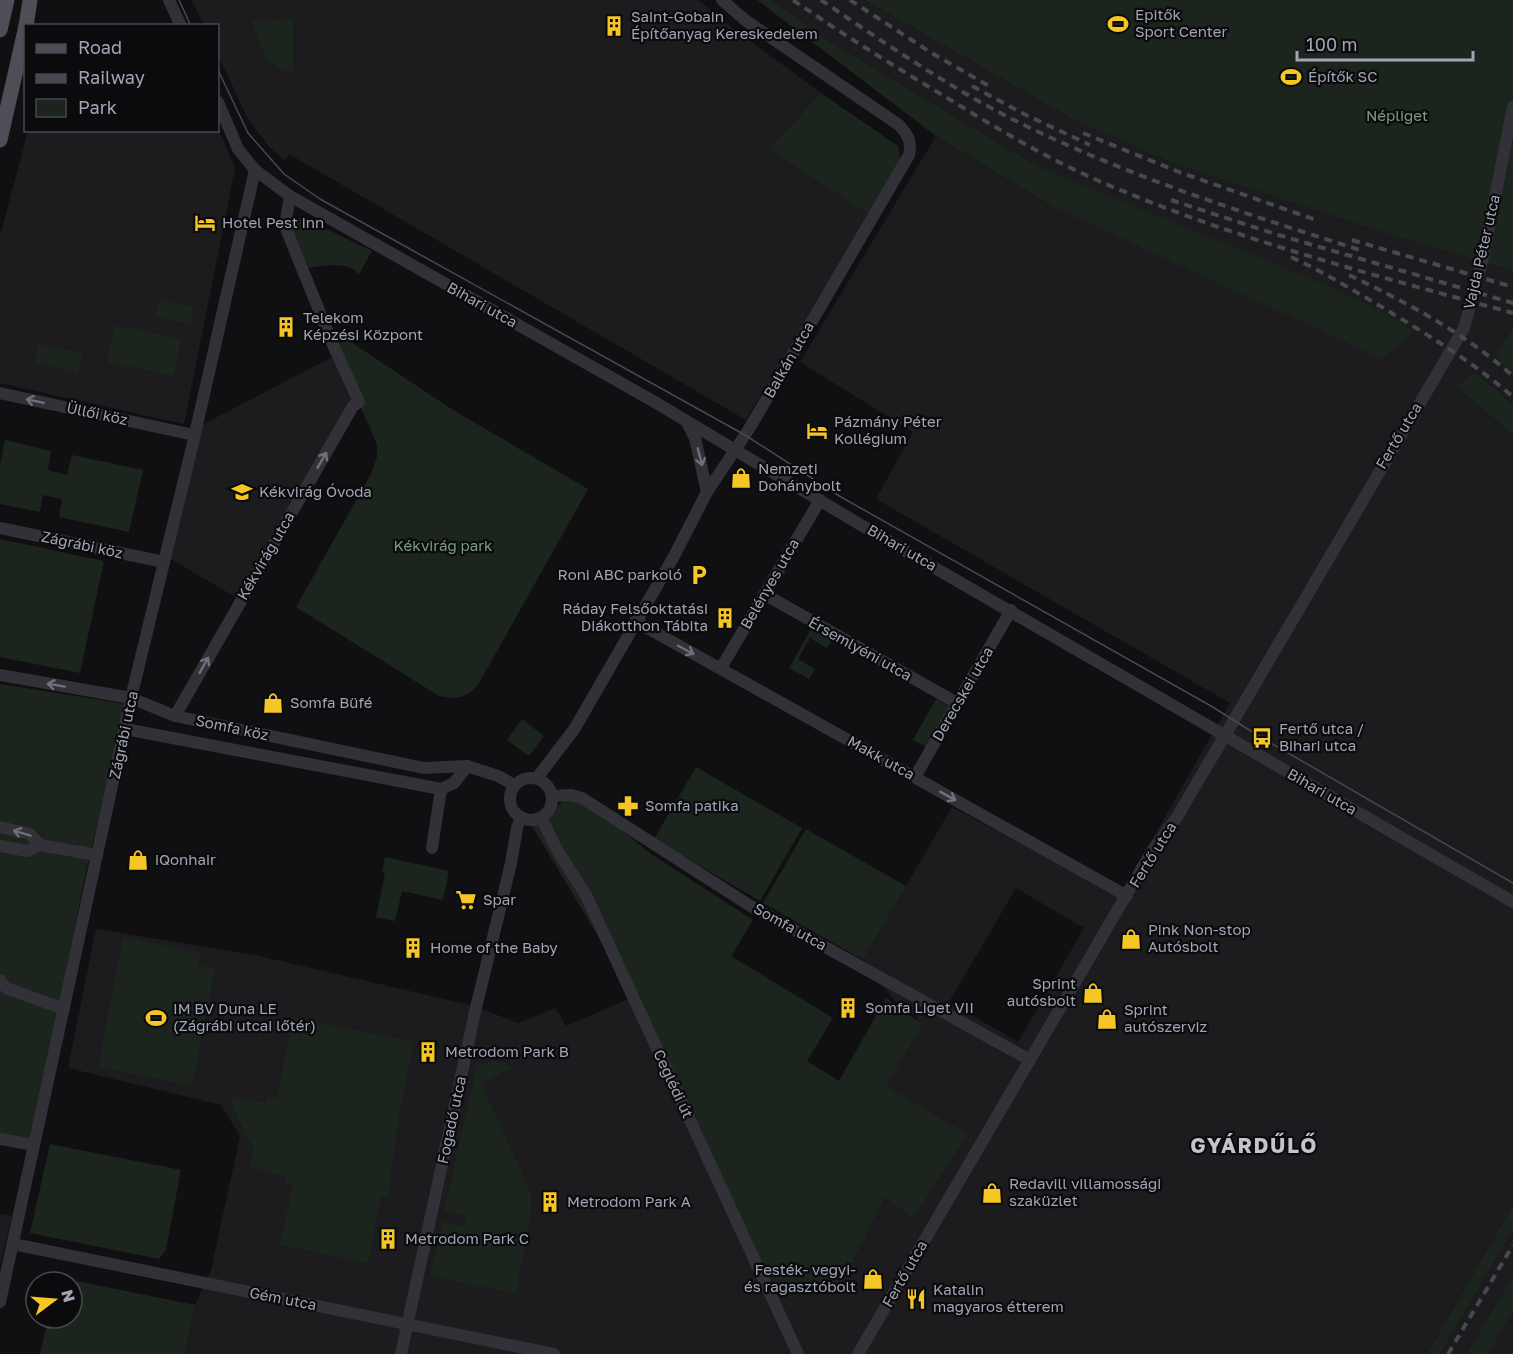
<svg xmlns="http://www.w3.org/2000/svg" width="1513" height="1354" viewBox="0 0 1513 1354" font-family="'Golos Text',sans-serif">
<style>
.built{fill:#1c1c1f;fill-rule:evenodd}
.green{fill:#1c241e}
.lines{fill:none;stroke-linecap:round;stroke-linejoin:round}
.minor{stroke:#313137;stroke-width:12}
.major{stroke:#4d4e56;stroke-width:15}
.tram{stroke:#484950;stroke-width:1.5}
.rail{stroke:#484950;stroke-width:4;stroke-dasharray:8 6;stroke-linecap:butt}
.oneway{stroke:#6f707b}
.labels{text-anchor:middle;stroke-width:4.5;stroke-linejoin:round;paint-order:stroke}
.poi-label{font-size:15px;fill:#a1a4b3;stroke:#0b0b0d;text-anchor:start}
.park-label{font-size:15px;fill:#779f7e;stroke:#0b0b0d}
.street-label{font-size:15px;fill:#a1a4b3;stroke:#0b0b0d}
.district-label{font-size:21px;font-weight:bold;letter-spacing:1.5px;fill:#c2c4cf;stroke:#0b0b0d}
</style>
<rect width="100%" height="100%" fill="#101012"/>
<!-- built -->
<g class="built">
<path d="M191 0H699L726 23 821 93 770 149 870 215 746 420 289 154 285 161 268 146 247 117 218 55V26L204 25Z"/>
<path d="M772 0H865L1074 120 1175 164 1382 232 1513 271V328L1495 357 1513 372V404L1475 373 1456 386 1513 435V1205L1427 1354H185L195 1305 211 1270 240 1136 221 1105 68 1068 96 929 255 955 474 1006 518 1023 556 1008 566 1026 633 997 842 1097 884 1075 918 1018 899 1006 863 960 952 807 1120 896 1230 703 876 499 913 432 800 362 936 136 1050 205 1143 210 1037 166 834 44ZM1016 888 1084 928 1018 1042 949 1002Z"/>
<path d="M218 128 235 168 184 424 0 383V236L28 131 218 130Z"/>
<path d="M332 357 352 401 237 598 169 558 200 426Z"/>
<path d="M0 1214 12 1216 0 1267Z"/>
<path d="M1513 1230V1276L1466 1354H1440Z"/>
<path d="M1513 1311V1354H1488Z"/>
</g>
<!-- green -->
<g class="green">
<path d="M757 0H772L834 44 1037 166 1316 281 1383 312 1414 331 1382 359 1050 205 936 136Z"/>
<path d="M865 0H1513V271L1382 232 1175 164 1074 120Z"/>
<path d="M293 19V72C265 69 260 44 252 21Z"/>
<path d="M821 93 898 146 901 162 870 215 769 149Z"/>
<path d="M305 217 314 223 372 251 359 274C347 261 325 265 309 268L291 227 296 219Z"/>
<path d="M159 300 193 307 190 324 155 317Z"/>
<path d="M114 325 181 339 174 376 107 362Z"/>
<path d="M1513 328V372L1495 357Z"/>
<path d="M348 340 453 410 588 489 478 685C463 699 460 699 439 696L296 607 370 476 377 457V444L333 345Z"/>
<path d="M38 344 82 353 78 373 34 363Z"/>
<path d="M1475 373 1513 404V435L1456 386Z"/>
<path d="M5 440 51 451 48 470 67 475 72 455 143 470 129 532 59 517 62 499 43 495 40 512 0 504V465Z"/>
<path d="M0 539 104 561 80 673 0 657Z"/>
<path d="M811 629 832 640 827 648 810 638 798 659 815 669 809 679 789 668Z"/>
<path d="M0 684 126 704 86 871 59 1007 28 1144 0 1139Z"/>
<path d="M936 699 951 707 929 748 913 740Z"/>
<path d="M522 719 544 736 529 756 507 740Z"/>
<path d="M696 767 802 828 760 901 654 839Z"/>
<path d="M571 795 582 798 651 854 753 920 731 956 833 1018 807 1061 839 1081 886 998 922 1024 886 1087 968 1134 913 1218 885 1197 840 1286 782 1297 729 1204 630 989 532 826Z"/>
<path d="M806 829 906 886 863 960 763 903Z"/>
<path d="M385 857 449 871 443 900 402 891 395 921 376 917 385 873 382 872Z"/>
<path d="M123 937 200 952 198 965 215 969 192 1086 98 1067Z"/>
<path d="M293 1017 414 1042 398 1121 388 1197 381 1196 368 1263 280 1245 293 1184 285 1182 286 1177 250 1167 254 1146 249 1141 231 1103 235 1097 266 1103 268 1096 277 1098Z"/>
<path d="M490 1061 504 1062 511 1068 481 1083 531 1193V1212L516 1294 431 1276 442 1222 465 1227 467 1215 444 1211 477 1065Z"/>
<path d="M50 1144 181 1170 166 1250 159 1259 30 1233Z"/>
<path d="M1513 1205V1230L1440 1354H1427Z"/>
<path d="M1513 1276V1311L1488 1354H1466Z"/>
<path d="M56 1277 195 1305 185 1354H40L48 1318H72V1282H55Z"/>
</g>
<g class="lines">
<!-- minor -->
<g class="minor">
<path d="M169 0 181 26"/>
<path d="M218 102 238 149 255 170 290 196 653 401 871 531 1513 902"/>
<path d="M0 393 194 435"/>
<path d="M688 424 695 438 707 492"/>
<path d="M0 528 164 562"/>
<path d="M764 594 957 703"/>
<path d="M635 621 1127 896"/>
<path d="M721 668 820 500"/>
<path d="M0 675 131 698 175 716 424 768 467 766 498 776 514 785"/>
<path d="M175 716 353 406 359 402 333 345 285 226 290 196"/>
<path d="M125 729 441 789 454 783 467 766"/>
<path d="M915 777 1011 610"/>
<circle cx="531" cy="799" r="21"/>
<path d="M537 778 575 728 673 558 707 492 749 429 909 155C912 141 908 135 899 125L745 20 722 0"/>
<path d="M552 796 571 795 582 798 749 905 1030 1060"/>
<path d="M541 817 557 850 586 895 798 1354"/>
<path d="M0 827 30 834 40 845"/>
<path d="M0 846 27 851 40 845 97 855"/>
<path d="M432 848 441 789"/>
<path d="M0 980 6 988 64 1009"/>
<path d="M0 1139 34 1145"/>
<path d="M13 1244 554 1354"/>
<path d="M0 1302 131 698 192 447 255 170"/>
<path d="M401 1354 475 1012 511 863 517 828 521 817"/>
<path d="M858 1354 1152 851 1177 817 1464 328 1482 262 1513 107"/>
</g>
<!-- major -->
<g class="major">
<path d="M26 26 30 0"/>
<path d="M0 30 7 0"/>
<path d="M0 140 26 26"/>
</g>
<!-- tram -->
<g class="tram">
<path d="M179 0 191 26"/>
<path d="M218 70 248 133 284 174 320 199 745 435 841 497 1211 706 1262 738 1513 883"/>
</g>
<!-- rail -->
<g class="rail">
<path d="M793 0C841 33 889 63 939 93 988 123 1037 153 1090 177 1225 237 1370 274 1513 313"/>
<path d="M821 0C880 40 943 83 1006 116 1118 173 1240 212 1360 250"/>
<path d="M850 0 930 52 989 86"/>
<path d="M972 86 1024 114 1090 145"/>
<path d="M1083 133 1179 172 1319 221"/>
<path d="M1171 200 1275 234 1513 303"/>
<path d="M1352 240 1513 287"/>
<path d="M1291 257C1322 271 1351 289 1380 306 1426 334 1472 361 1513 397"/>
<path d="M1349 275C1408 303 1464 333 1513 376"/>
<path d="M1448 1354 1513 1245"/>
</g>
</g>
<!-- one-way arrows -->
<defs><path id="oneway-shaft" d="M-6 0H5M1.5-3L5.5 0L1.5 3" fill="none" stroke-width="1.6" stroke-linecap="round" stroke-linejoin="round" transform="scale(1.5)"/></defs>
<g class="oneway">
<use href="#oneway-shaft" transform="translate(35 401) rotate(-168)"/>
<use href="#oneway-shaft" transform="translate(700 457) rotate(75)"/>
<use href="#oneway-shaft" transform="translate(322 460) rotate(-60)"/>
<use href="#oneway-shaft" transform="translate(686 650) rotate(28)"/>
<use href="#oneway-shaft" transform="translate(204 665) rotate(-61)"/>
<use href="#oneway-shaft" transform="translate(56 685) rotate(-170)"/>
<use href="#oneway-shaft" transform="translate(948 796) rotate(29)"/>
<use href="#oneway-shaft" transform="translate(22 833) rotate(-163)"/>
</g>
<!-- icons -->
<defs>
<g id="stadium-bare" transform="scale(1.62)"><path d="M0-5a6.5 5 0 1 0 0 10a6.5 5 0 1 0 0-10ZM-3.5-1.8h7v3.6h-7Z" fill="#f6c724" stroke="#0b0b0d" stroke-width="2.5" paint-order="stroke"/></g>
<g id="building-bare" transform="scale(1.62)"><path d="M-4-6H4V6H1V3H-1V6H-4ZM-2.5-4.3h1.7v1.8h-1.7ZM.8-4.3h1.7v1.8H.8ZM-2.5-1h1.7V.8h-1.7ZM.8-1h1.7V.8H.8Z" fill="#f6c724" stroke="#0b0b0d" stroke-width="2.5" paint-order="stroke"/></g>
<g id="hotel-bare" transform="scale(1.62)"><path d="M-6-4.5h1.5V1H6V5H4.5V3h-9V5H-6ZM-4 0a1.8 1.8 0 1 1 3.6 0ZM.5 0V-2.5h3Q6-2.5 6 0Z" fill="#f6c724" stroke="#0b0b0d" stroke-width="2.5" paint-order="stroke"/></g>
<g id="shop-bare" transform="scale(1.62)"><path d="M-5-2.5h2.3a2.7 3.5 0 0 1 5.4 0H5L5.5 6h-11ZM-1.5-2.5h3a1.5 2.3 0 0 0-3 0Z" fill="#f6c724" stroke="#0b0b0d" stroke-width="2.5" paint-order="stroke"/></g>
<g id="school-bare" transform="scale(1.62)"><path d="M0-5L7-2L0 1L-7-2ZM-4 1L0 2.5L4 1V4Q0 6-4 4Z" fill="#f6c724" stroke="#0b0b0d" stroke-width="2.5" paint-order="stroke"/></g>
<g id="parking-bare" transform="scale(1.62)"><path d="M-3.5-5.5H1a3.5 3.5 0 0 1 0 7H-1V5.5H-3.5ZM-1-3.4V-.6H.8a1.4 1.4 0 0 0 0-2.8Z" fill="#f6c724" stroke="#0b0b0d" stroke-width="2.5" paint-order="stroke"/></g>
<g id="bus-bare" transform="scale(1.62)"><path d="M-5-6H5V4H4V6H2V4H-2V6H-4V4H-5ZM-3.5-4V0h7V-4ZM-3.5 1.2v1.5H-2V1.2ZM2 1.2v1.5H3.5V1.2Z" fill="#f6c724" stroke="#0b0b0d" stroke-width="2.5" paint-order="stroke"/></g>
<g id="pharmacy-bare" transform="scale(1.62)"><path d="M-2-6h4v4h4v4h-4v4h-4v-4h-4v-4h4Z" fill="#f6c724" stroke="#0b0b0d" stroke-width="2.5" paint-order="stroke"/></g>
<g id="supermarket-bare" transform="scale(1.62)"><path d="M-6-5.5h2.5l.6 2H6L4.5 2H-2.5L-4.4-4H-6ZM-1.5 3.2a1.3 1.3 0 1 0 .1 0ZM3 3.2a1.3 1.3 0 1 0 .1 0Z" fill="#f6c724" stroke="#0b0b0d" stroke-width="2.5" paint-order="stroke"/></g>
<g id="restaurant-bare" transform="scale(1.62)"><path d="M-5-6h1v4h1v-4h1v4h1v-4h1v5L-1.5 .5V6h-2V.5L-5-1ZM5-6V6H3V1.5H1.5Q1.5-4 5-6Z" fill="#f6c724" stroke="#0b0b0d" stroke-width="2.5" paint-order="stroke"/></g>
</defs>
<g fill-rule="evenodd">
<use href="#stadium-bare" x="1118" y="24"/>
<use href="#building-bare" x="614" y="26"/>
<use href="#stadium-bare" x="1291" y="77"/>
<use href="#hotel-bare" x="205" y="223"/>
<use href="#building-bare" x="286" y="327"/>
<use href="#hotel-bare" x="817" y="431"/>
<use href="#shop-bare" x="741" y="478"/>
<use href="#school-bare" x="242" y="492"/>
<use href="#parking-bare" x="699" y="575"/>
<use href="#building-bare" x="725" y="618"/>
<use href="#shop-bare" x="273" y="703"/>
<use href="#bus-bare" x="1262" y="738"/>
<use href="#pharmacy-bare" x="628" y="806"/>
<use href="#shop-bare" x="138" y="860"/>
<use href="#supermarket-bare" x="466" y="900"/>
<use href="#shop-bare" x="1131" y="939"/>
<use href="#building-bare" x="413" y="948"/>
<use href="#shop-bare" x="1093" y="993"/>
<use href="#building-bare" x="848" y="1008"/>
<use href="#stadium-bare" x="156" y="1018"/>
<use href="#shop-bare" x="1107" y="1019"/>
<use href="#building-bare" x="428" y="1052"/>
<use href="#shop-bare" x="992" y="1193"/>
<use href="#building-bare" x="550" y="1202"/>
<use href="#building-bare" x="388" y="1239"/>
<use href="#shop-bare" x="873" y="1279"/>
<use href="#restaurant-bare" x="916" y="1299"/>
</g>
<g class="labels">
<!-- poi labels -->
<g class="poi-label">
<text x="1135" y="20">Epitők<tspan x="1135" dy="17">Sport Center</tspan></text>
<text x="631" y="22">Saint-Gobain<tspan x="631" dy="17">Építőanyag Kereskedelem</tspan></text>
<text x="1308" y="82">Építők SC</text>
<text x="222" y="228">Hotel Pest inn</text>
<text x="303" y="323">Telekom<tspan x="303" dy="17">Képzési Központ</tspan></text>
<text x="834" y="427">Pázmány Péter<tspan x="834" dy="17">Kollégium</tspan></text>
<text x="758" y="474">Nemzeti<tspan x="758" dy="17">Dohánybolt</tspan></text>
<text x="259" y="497">Kékvirág Óvoda</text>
<text x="682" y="580" text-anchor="end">Roni ABC parkoló</text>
<text x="708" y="614" text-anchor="end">Ráday Felsőoktatási<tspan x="708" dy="17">Diákotthon Tábita</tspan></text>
<text x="290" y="708">Somfa Büfé</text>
<text x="1279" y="734">Fertő utca /<tspan x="1279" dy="17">Bihari utca</tspan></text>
<text x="645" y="811">Somfa patika</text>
<text x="155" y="865">iQonhair</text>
<text x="483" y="905">Spar</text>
<text x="1148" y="935">Pink Non-stop<tspan x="1148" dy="17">Autósbolt</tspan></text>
<text x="430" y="953">Home of the Baby</text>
<text x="1076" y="989" text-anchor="end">Sprint<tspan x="1076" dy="17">autósbolt</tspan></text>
<text x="865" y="1013">Somfa Liget VII</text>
<text x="173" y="1014">IM BV Duna LE<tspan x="173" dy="17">(Zágrábi utcai lőtér)</tspan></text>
<text x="1124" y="1015">Sprint<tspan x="1124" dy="17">autószerviz</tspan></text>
<text x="445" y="1057">Metrodom Park B</text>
<text x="1009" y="1189">Redavill villamossági<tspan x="1009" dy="17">szaküzlet</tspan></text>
<text x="567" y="1207">Metrodom Park A</text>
<text x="405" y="1244">Metrodom Park C</text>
<text x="856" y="1275" text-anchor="end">Festék- vegyi-<tspan x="856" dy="17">és ragasztóbolt</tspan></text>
<text x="933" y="1295">Katalin<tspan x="933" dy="17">magyaros étterem</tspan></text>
</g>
<!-- park labels -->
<g class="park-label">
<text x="1397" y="121">Népliget</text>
<text x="443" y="551">Kékvirág park</text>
</g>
<!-- street labels -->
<g class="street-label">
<text transform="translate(1482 252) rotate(-77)" y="5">Vajda Péter utca</text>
<text transform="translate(482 305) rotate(29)" y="5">Bihari utca</text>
<text transform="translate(789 360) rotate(-60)" y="5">Balkán utca</text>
<text transform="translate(97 414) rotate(12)" y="5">Üllői köz</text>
<text transform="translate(1399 436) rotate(-59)" y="5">Fertő utca</text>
<text transform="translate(82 545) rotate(12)" y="5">Zágrábi köz</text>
<text transform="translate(902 548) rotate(30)" y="5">Bihari utca</text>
<text transform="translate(266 556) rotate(-60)" y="5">Kékvirág utca</text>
<text transform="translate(770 584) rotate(-60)" y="5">Belényes utca</text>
<text transform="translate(860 649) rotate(29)" y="5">Érsemlyéni utca</text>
<text transform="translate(963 694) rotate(-60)" y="5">Derecskei utca</text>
<text transform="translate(232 728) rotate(12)" y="5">Somfa köz</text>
<text transform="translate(124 735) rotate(-78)" y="5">Zágrábi utca</text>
<text transform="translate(881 758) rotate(29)" y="5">Makk utca</text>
<text transform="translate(1322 792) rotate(30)" y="5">Bihari utca</text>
<text transform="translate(1153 855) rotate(-58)" y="5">Fertő utca</text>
<text transform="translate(790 927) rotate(29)" y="5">Somfa utca</text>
<text transform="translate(673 1084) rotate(65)" y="5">Ceglédi út</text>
<text transform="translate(452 1120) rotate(-78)" y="5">Fogadó utca</text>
<text transform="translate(905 1274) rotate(-60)" y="5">Fertő utca</text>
<text transform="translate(283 1299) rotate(11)" y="5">Gém utca</text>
</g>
<!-- district labels -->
<g class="district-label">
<text x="1254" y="1153">GYÁRDŰLŐ</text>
</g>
</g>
<!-- legend -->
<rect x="24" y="24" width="195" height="108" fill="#0b0b0d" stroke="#47484f" stroke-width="1.5"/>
<rect x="36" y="44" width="30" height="9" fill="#4d4e56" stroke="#47484f" stroke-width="1.5"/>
<text x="78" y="54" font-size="18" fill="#a1a4b3">Road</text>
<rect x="36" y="74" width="30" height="9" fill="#484950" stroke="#47484f" stroke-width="1.5"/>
<text x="78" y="84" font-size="18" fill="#a1a4b3">Railway</text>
<rect x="36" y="99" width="30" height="18" fill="#1c241e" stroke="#47484f" stroke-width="1.5"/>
<text x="78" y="114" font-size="18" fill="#a1a4b3">Park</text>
<!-- north arrow -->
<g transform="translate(54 1300) rotate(74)"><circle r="28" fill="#0b0b0d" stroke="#47484f" stroke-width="1.5"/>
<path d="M0-4.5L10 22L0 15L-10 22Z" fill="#f6c724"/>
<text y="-9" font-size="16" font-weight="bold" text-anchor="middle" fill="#a1a4b3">N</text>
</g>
<!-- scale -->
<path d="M1297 51v9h176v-9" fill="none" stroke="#a1a4b3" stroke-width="3"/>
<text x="1306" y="51" font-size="18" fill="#a1a4b3" stroke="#0b0b0d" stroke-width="4.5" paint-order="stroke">100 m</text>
</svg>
